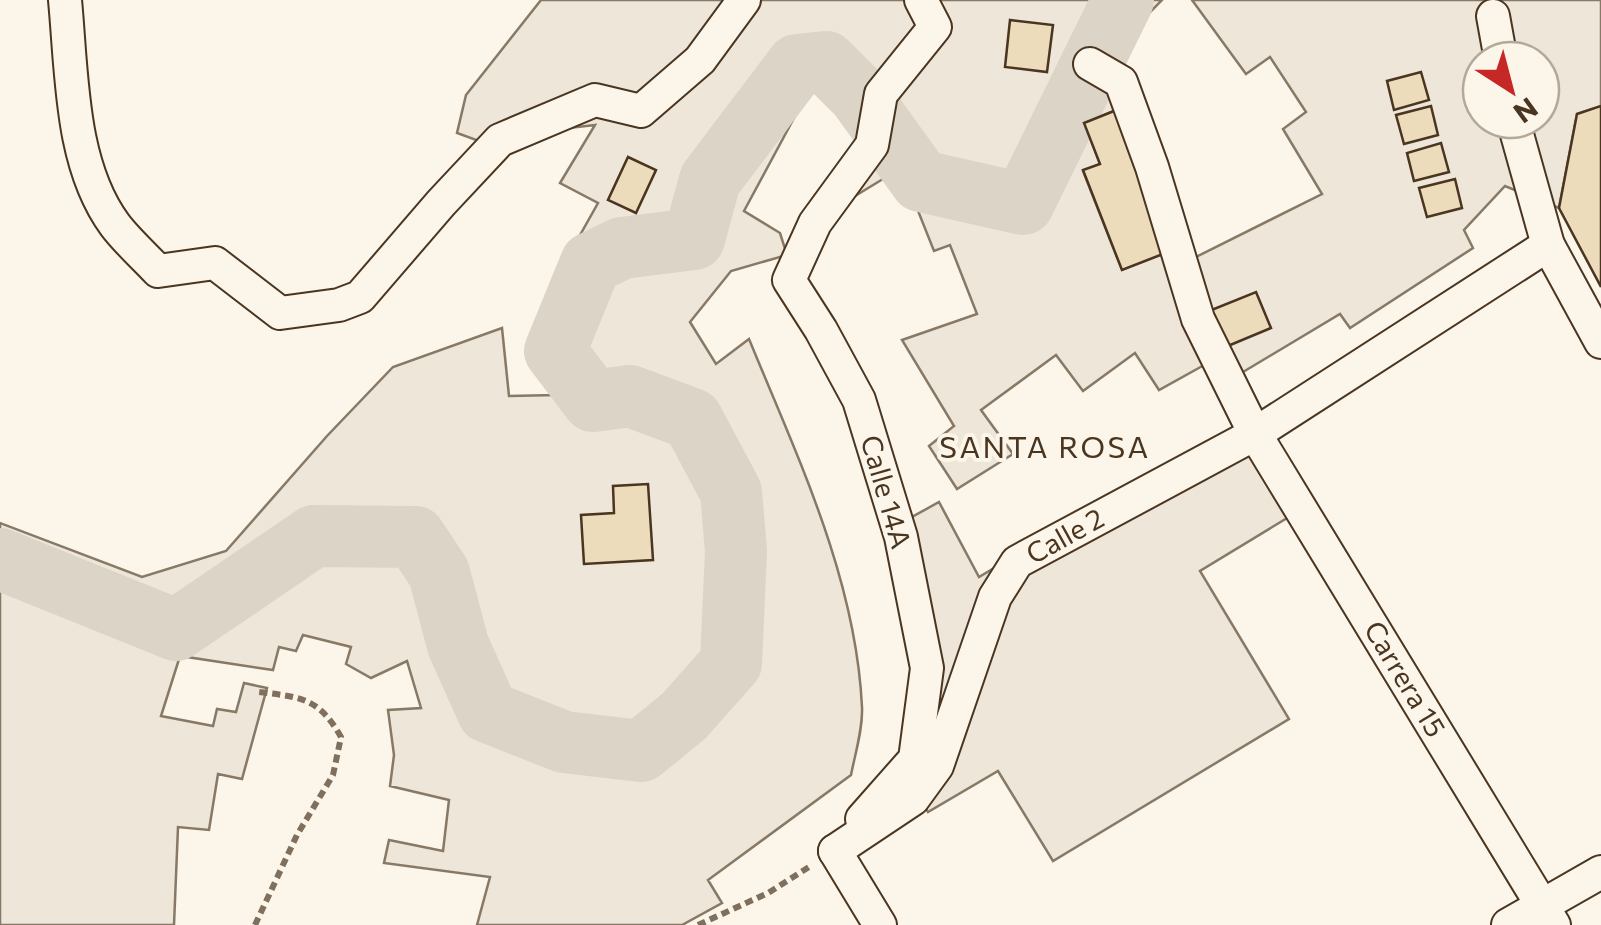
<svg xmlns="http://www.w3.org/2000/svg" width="1601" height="925" viewBox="0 0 1601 925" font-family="Commissioner,sans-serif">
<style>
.green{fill:#ede6d9;stroke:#887966;stroke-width:2.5;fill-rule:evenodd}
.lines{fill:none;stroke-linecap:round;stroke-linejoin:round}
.river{stroke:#dcd4c6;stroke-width:62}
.building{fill:#ecdcbc;stroke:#4a3520;stroke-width:2.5}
.street-casing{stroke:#4a3520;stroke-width:36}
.path{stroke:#7f6f5c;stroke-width:6;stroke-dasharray:8 5;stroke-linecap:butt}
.street{stroke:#fbf6e9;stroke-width:32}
.labels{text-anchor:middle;stroke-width:8;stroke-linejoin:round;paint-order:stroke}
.street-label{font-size:28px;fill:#4a3520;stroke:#fbf6e9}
.neighbourhood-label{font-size:30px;letter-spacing:2.5px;fill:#4a3520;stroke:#fbf6e9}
</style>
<rect width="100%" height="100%" fill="#fbf6e9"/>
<!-- green -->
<g class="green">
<path d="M541 0H1162L1105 58 1119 109 1085 123 1100 164 1083 171 1122 270 1173 250 1206 364 1159 390 1135 353 1083 391 1056 355 981 410 1013 454 957 489 929 446 954 426 902 340 977 314 950 245 934 251 901 168 850 199 877 128 822 73 815 79 744 211 780 233 787 255 731 271 690 322 716 364 749 339C797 456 856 578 862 707 863 729 855 754 851 775L708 880 722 903 682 925H477L490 877 384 863 389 840 443 851 449 800 390 786 394 755 388 710 421 708 407 661 371 678 346 664 351 647 303 635 296 651 279 647 273 670 180 656 161 716 213 726 217 709 236 712 244 683 267 688 242 779 218 774 209 830 178 827 174 925H0V523L142 577 226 551 327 436 393 367 502 328 509 396 556 395 552 285 598 203 560 183 595 125 524 133 487 144 457 133 466 95Z"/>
<path d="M1192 0H1601V106L1577 114 1559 208 1505 186 1464 230 1473 248 1350 328 1340 314 1238 375 1209 311 1196 257 1322 194 1283 129 1306 112 1270 57 1246 74ZM1481 60H1541V120H1481Z"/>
<path d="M1252 449 1292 515 1200 571 1289 719 1053 861 998 771 928 812 923 803 1005 607 1027 571Z"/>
<path d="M939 502 979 577 1001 564 924 765 925 586 912 517Z"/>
</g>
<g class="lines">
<!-- river -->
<path class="river" d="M0 559 176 630 314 536 415 537 439 573 458 645 488 712 564 742 641 751 684 716 731 663 736 551 731 492 692 419 630 396 593 401 555 351 591 263 622 248 694 239 710 180 797 65 826 62 859 95 921 181 1023 204 1123 0"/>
</g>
<!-- building -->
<g class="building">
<path d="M1010 20 1053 25 1047 72 1005 67Z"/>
<path d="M1421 72 1429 100 1394 110 1387 81Z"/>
<path d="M1431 106 1438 135 1404 144 1396 115Z"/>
<path d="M1601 106V287L1559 208 1577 114Z"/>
<path d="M1119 109 1173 250 1122 270 1083 170 1100 164 1084 123Z"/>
<path d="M1441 143 1449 172 1414 181 1407 153Z"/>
<path d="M628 157 656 170 636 213 608 200Z"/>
<path d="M1455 179 1462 208 1427 217 1419 188Z"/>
<path d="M1256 292 1271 328 1223 348 1209 311Z"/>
<path d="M648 484 653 560 584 564 581 515 614 513 613 486Z"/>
</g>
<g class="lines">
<!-- street casing -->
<g class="street-casing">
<g id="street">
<path d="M65 0C72 73 70 164 115 225 127 241 144 256 158 271L215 263 280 313 339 305 360 297 441 203 500 140 595 100 641 111 700 60 744 0"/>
<path d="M1493 16 1501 60"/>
<path d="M1090 64 1121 82 1152 167 1198 319 1255 434 1554 925"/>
<path d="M1513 120 1548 245 1601 342"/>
<path d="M862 819 915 759 927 668 901 537 859 400 821 330 789 280 815 223 872 145 881 94 935 27 921 0"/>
<path d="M835 851 913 799 937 766 995 597 1017 562 1255 434 1548 245"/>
<path d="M835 851 880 925"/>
<path d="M1508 925 1601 872"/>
</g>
</g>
<!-- path -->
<g class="path">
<path d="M255 925 297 835 333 775 341 737C319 698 301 697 259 692"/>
<path d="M698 925 768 893 809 867"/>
</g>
<!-- street -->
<use href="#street" class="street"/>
</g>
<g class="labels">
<!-- street labels -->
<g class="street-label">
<text transform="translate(886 492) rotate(74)" y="10">Calle 14A</text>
<text transform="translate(1065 536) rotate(-29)" y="10">Calle 2</text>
<text transform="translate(1405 679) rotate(59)" y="10">Carrera 15</text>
</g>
<!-- neighbourhood labels -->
<g class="neighbourhood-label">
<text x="1045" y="458">SANTA ROSA</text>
</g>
</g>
<!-- north arrow -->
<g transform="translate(1511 90) rotate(144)"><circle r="48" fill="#fbf6e9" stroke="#b4a999" stroke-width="2.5"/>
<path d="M0-8L18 38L0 25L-18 38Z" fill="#c62828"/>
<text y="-15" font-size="28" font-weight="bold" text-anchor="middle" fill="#4a3520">N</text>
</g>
</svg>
